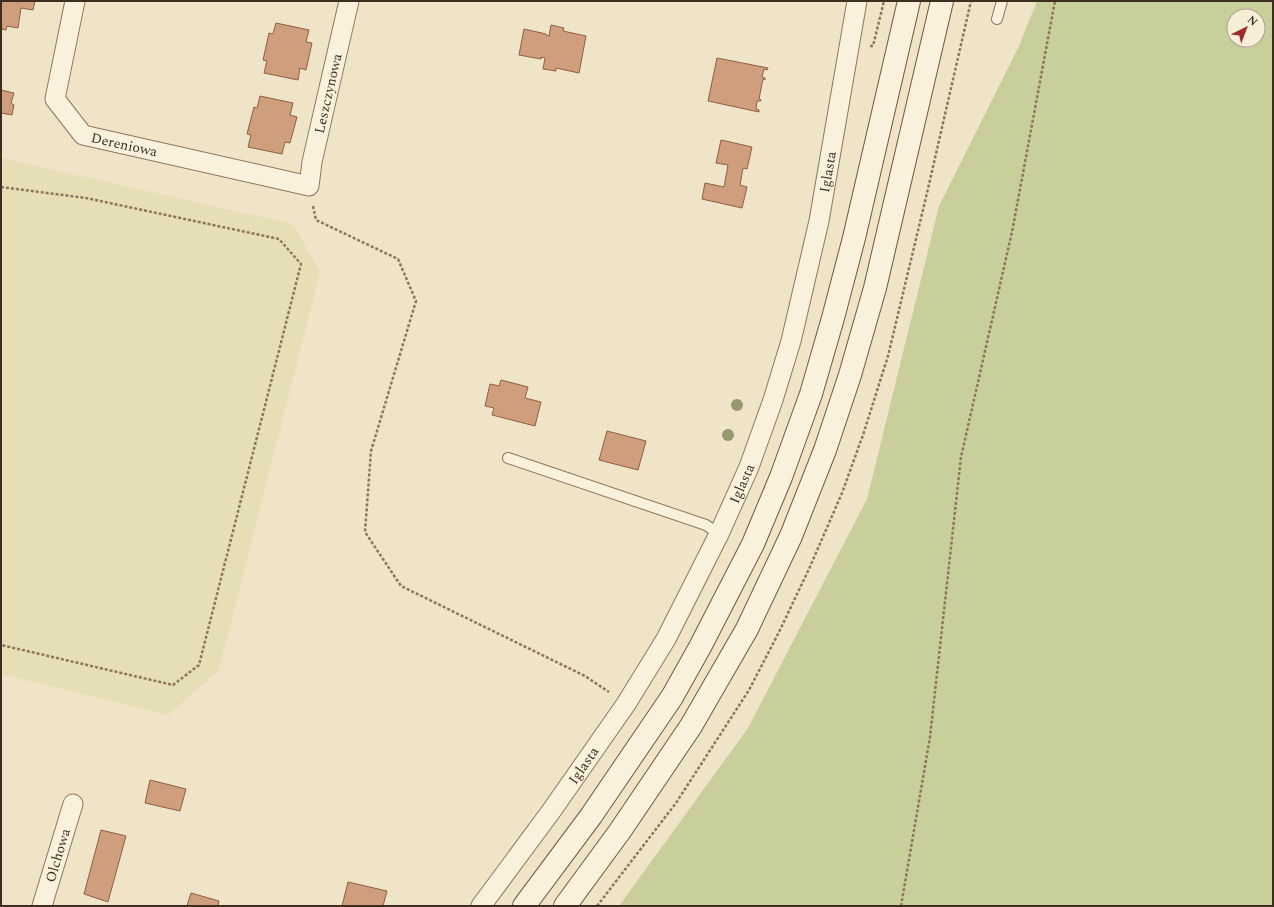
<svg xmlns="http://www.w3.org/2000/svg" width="1274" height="907" viewBox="0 0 1274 907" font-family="Spectral,serif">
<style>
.farmland{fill:#e6deb5}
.green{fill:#c9cf9b;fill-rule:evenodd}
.building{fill:#cf9f7d;stroke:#8d5f41}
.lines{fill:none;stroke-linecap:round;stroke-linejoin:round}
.service-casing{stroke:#8d765c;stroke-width:12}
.minor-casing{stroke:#8d765c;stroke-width:21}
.secondary-casing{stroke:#6f573f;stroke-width:24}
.path{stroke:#8d765c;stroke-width:2.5;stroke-dasharray:3 2;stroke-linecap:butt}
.service{stroke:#faf1dc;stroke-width:10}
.minor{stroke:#faf1dc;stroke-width:19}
.secondary{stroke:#faf1dc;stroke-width:22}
.tree{fill:#96986f}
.labels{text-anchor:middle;stroke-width:3;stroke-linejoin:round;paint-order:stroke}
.street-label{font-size:14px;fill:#3d2e20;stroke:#f7eed8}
</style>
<rect width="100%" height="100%" fill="#f0e4c8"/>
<!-- farmland -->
<path class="farmland" d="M1 158 293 224 320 272 219 670 168 715 1 674Z"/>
<!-- green -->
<path class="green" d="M1037 1H1273V906H619L748 728 867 499 939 206 1019 46ZM1234 16H1258V40H1234Z"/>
<!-- building -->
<g class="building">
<path d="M1 1H35L33 10 21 8 18 28 7 26 6 30 1 29Z"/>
<path d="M276 23 309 30 306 42 312 43 306 70 300 68 298 80 264 73 267 61 263 60 269 33 273 34Z"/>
<path d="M551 25 564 28 563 31 586 36 579 73 556 68V71L543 69 545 58 541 57V59L519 55 524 29 546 34V35L549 36Z"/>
<path d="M717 58 768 68 767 70 764 69 762 77 765 78V80L763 79 759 99 761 100V101H757L756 109 759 110V112L708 101Z"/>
<path d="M1 90 14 93 11 103 14 105 12 115 1 113Z"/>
<path d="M260 96 293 103 290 115 297 117 290 143 285 142 282 154 248 147 251 135 247 134 254 107 257 108Z"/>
<path d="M721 140 752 147 747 169 743 168 740 185 747 187 742 208 702 199 705 183 724 187 728 165 716 163Z"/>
<path d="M501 380 528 387 525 398 541 402 535 426 492 415 494 408 485 406 490 384 499 386Z"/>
<path d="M607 431 646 441 638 470 599 460Z"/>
<path d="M150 780 186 789 180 811 145 803Z"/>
<path d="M101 830 126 836 108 902 84 894Z"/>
<path d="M348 882 387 891 383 906H342Z"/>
<path d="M191 893 219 901 218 906H187Z"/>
</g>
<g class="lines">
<!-- service casing -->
<g class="service-casing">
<g id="service">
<path d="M997 19 1002 1"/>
<path d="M508 458 706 525 719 534"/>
</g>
</g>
<!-- minor casing -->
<g class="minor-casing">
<g id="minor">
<path id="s1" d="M75 1 55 99 83 135 309 186 312 162 349 1"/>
<path id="s2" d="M42 906 73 804"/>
<path id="s3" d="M481 906 552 810 626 704 666 639 719 534 749 467 773 400 791 341 819 221 857 1"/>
</g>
</g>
<!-- secondary casing -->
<g class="secondary-casing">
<g id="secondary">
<path d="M524 906 591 816 672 697 700 647 753 544 781 477 811 394 833 318 854 238 909 1"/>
<path d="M565 906 620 831 691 726 747 629 791 536 825 450 850 375 875 288 942 1"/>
</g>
</g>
<!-- path -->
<g class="path">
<path d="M870 46H873L884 1"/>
<path d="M1 187 86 198 279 239 301 264 199 665 173 685 1 645"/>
<path d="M313 206 316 220 398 259 416 301 371 451 365 532 401 586 585 676 609 692"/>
<path d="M597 906 676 803 749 690 779 632 809 569 842 493 863 435 888 356 927 193 971 1"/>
<path d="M901 906 930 737 961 457 1012 232 1055 1"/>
</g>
<!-- service -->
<use href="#service" class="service"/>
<!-- minor -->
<use href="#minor" class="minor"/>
<!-- secondary -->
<use href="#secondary" class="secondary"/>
</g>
<!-- trees -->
<g class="tree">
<circle cx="737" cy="405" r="6"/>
<circle cx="728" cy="435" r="6"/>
</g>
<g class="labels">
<!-- street labels -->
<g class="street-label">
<text dy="5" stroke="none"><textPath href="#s1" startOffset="472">Leszczynowa</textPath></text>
<text dy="5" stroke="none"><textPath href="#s1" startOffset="188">Dereniowa</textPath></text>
<text dy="5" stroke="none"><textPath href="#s3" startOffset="822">Iglasta</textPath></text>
<text dy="5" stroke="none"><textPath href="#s3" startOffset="498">Iglasta</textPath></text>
<text dy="5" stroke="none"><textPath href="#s3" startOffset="174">Iglasta</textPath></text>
<text dy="5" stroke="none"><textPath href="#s2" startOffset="53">Olchowa</textPath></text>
</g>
</g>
<!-- border -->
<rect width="1274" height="907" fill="none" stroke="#3d2e20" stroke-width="4"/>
<!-- north arrow -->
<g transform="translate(1246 28) rotate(42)"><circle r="19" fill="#f7eed8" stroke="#ada18e"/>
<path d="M0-3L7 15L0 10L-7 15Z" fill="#9e2a2b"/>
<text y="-6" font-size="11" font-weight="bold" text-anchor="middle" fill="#3d2e20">N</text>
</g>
</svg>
